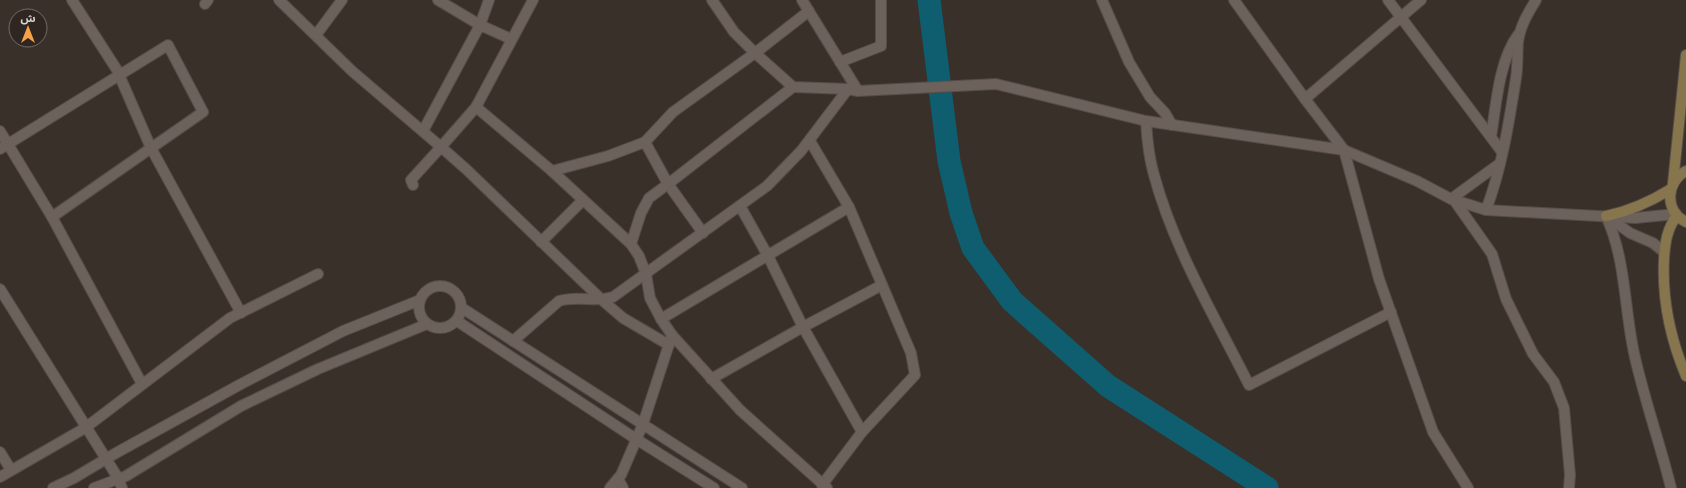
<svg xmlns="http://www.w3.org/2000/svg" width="1686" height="488" viewBox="0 0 1686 488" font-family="Roboto,'Noto Sans Arabic',sans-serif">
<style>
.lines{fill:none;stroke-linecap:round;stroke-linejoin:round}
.river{stroke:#0e5e70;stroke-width:23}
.street-casing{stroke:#554d48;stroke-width:12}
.secondary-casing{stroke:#554d48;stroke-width:12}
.street{stroke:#6c615b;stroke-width:10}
.secondary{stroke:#87764d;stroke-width:10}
</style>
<rect width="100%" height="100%" fill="#3a302a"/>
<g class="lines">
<!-- river -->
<path class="river" d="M929 0 949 161 961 213 973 248 1012 301 1108 386 1267 488"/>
<!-- street casing -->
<g class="street-casing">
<g id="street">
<path d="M72 0 117 70 151 148 241 313"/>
<path d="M279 0 352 71 441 147 476 107 552 171 608 156 645 142"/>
<path d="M438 0 480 25 511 39"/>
<path d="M712 0 734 32 755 53 793 87 848 89 858 91 996 84 1146 121 1344 150 1379 279 1433 432 1468 488"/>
<path d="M802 0 858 91"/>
<path d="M1102 0 1129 62 1150 97 1165 113 1172 125"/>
<path d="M1234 0 1305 99 1344 150 1417 181 1451 199 1486 210 1635 218 1676 214"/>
<path d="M1388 0 1502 152"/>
<path d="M205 4 208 0"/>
<path d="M316 35 342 0"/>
<path d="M840 62 881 46V0"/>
<path d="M1305 99 1421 0"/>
<path d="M476 107 533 0"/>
<path d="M1146 121C1147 139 1149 158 1154 175 1174 249 1215 317 1249 385L1391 312"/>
<path d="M0 131 52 217 142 384"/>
<path d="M423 131 480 25 489 0"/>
<path d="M1491 137C1496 106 1499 60 1518 35"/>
<path d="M0 149 168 45 203 112 52 217"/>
<path d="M552 171 631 244"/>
<path d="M413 185 411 180 441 147 466 169 602 300 623 318 669 345"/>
<path d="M1451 199 1499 164"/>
<path d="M1454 200 1492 254 1506 299 1533 354 1554 382 1564 408 1570 475 1569 488"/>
<path d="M740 206 768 256 803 327 862 432 822 485"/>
<path d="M849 207 911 353 915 375 862 432"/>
<path d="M1486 210C1502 168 1509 122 1516 78 1518 66 1517 54 1518 42 1520 26 1528 13 1536 0"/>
<path d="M1606 216C1626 259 1624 307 1634 353 1644 399 1660 443 1671 488"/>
<path d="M1608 217 1630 233 1653 243 1664 252"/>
<path d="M703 233 668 184 793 87"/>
<path d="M541 242 583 200"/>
<circle cx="440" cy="307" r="21"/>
<path d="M0 289 118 478 122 488"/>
<path d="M462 308 742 488"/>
<path d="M661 319 849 207 810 141"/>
<path d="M457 321 636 439 714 488"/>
<path d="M672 335 740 410 827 488"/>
<path d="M513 341 559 301C577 295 595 303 613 297L767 186 801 151 848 89"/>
<path d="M711 379 803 327 882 285"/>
<path d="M0 452 11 470"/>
<path d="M0 477 85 428 230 318 318 274"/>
<path d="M618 479 623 488"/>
<path d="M53 488 74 478 116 453 241 384 343 331 420 300"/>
<path d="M94 488 126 476 241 406 318 369 427 324"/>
<path d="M610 488 621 475 643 424 672 335 661 319 650 298 646 274 639 256 631 244 641 213 649 198 668 184 645 142 673 112 755 53 809 11"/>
</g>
</g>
<!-- secondary casing -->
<g class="secondary-casing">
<g id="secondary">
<path d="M1686 171C1666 182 1664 211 1686 222"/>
<path d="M1673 183 1686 55"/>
<path d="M1606 216C1630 211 1650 202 1671 189"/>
<path d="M1677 216C1667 228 1665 243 1664 259 1662 300 1670 338 1686 376"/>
</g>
</g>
<!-- street -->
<use href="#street" class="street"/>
<!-- secondary -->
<use href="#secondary" class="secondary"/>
</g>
<!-- north arrow -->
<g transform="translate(28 28)"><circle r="19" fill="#302621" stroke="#746c67"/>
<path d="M0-3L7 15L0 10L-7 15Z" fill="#f7a149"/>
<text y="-6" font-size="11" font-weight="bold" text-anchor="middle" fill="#dbd5d1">ش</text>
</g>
</svg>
